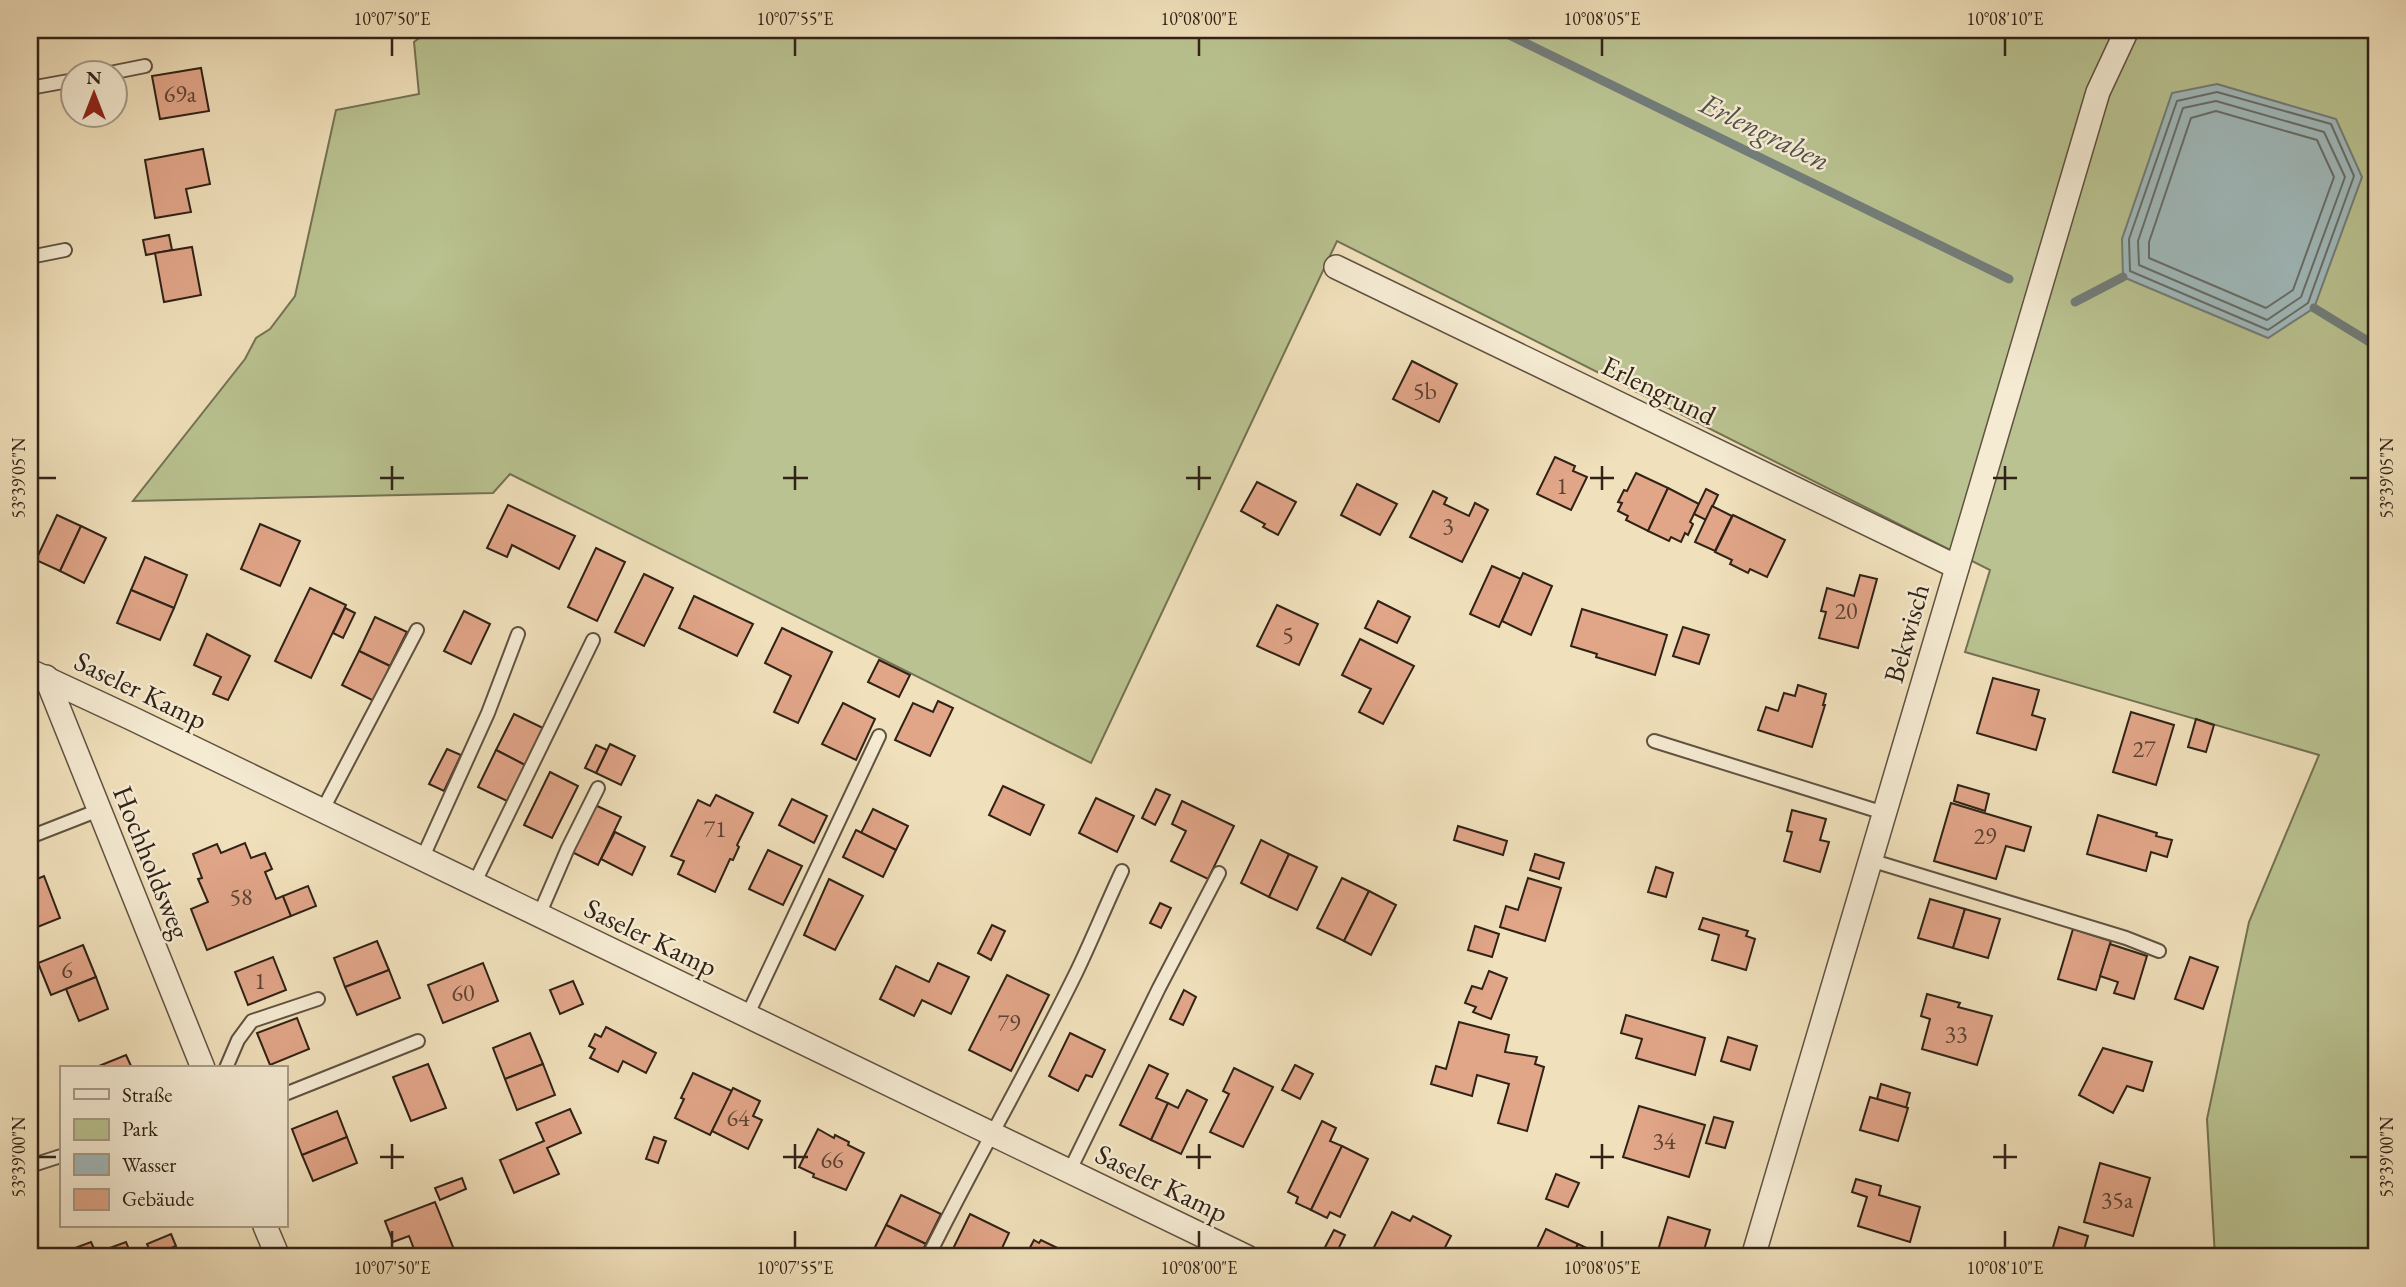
<svg xmlns="http://www.w3.org/2000/svg" width="2406" height="1287" viewBox="0 0 2406 1287" font-family="'EB Garamond',serif">
<style>
.green{fill:#b9c290;stroke:#747254;stroke-width:2}
.water{fill:#a0babc;stroke:#737d7a;stroke-width:2}
.lines{fill:none;stroke-linecap:round;stroke-linejoin:round}
.shore{stroke:#686e6a;stroke-width:2}
.stream{stroke:#737d7a;stroke-width:9}
.building{fill:#e1a588;stroke:#302217;stroke-width:2}
.service-casing{stroke:#605240;stroke-width:16}
.minor-casing{stroke:#605240;stroke-width:26}
.service{stroke:#f5ebd3;stroke-width:12}
.minor{stroke:#f5ebd3;stroke-width:23}
.ticks{fill:none;stroke:#302217;stroke-width:2.5}
.labels{text-anchor:middle;stroke-width:5;stroke-linejoin:round;paint-order:stroke}
.number-label{font-size:24px;fill:#5c4333}
.street-label{font-size:28px;fill:#302217;stroke:#f5ebd3}
.water-label{font-size:30px;font-style:italic;fill:#525049;stroke:#f5ebd3}
.neatline{fill:none;stroke:#302217;stroke-width:2.5}
.ticks-label{font-size:18px;text-anchor:middle;fill:#302217}
</style>
<rect width="100%" height="100%" fill="#f0e0bb"/>
<filter id="stains"><feTurbulence type="fractalNoise" baseFrequency=".00286" numOctaves="4"/><feColorMatrix values="0 0 0 0 .2 0 0 0 0 .09 0 0 0 0 .02 0 0 0 .5 -.17"/></filter>
<radialGradient id="worn" r=".72"><stop offset=".6" stop-color="#630" stop-opacity="0"/><stop offset="1" stop-color="#630" stop-opacity=".3"/></radialGradient>
<!-- green -->
<path class="green" d="M430 30H2376V1257H2215L2207 1119 2249 922 2319 755 1965 652 1990 570 1337 241 1091 763 510 474 493 493 133 501 245 359 256 338 270 329 295 296 336 110 419 94 414 42Z"/>
<!-- water -->
<path class="water" d="M2217 84 2336 119 2362 177 2314 308 2268 338 2123 277 2122 239 2172 93Z"/>
<g class="lines">
<!-- shore -->
<g class="shore">
<path d="M2217 92 2331 124 2354 176 2308 303 2268 330 2130 271 2129 239 2177 101Z"/>
<path d="M2216 101 2324 132 2345 177 2301 297 2267 320 2139 265 2138 241 2183 108Z"/>
<path d="M2216 111 2317 140 2334 177 2293 290 2266 308 2149 258V242L2191 118Z"/>
</g>
<!-- stream -->
<g class="stream">
<path d="M1499 30 2009 279"/>
<path d="M2075 302 2123 277"/>
<path d="M2314 308 2376 346"/>
</g>
</g>
<!-- building -->
<g class="building">
<path d="M201 68 209 111 160 119 152 76Z"/>
<path d="M203 149 210 184 186 189 191 212 155 218 145 160Z"/>
<path d="M169 235 172 250 146 255 143 240Z"/>
<path d="M192 247 201 295 164 302 155 253Z"/>
<path d="M1412 361 1457 384 1439 422 1393 399Z"/>
<path d="M1555 457 1575 466 1573 471 1587 477 1571 510 1537 494Z"/>
<path d="M1636 473 1668 488 1648 531 1626 520 1628 516 1618 511 1622 503 1618 502 1624 490 1627 491Z"/>
<path d="M1257 482 1296 502 1278 535 1263 527 1265 524 1241 511Z"/>
<path d="M1357 484 1397 504 1380 535 1341 515Z"/>
<path d="M1668 488 1699 504 1690 522 1693 524 1688 535 1685 533 1681 542 1671 537 1669 541 1648 531Z"/>
<path d="M1706 489 1718 495 1706 520 1694 514Z"/>
<path d="M1433 491 1447 498 1444 504 1469 516 1475 503 1488 510 1462 562 1410 537Z"/>
<path d="M508 505 575 536 559 569 512 545 507 557 487 548Z"/>
<path d="M1712 506 1732 516 1715 551 1695 542Z"/>
<path d="M57 515 81 526 60 571 36 560Z"/>
<path d="M1733 515 1785 540 1767 577 1750 569 1748 573 1730 564 1732 560 1715 552Z"/>
<path d="M260 524 300 541 280 586 241 569Z"/>
<path d="M81 526 106 538 84 583 60 571Z"/>
<path d="M596 548 625 562 597 621 568 607Z"/>
<path d="M145 557 187 575 174 608 131 590Z"/>
<path d="M1492 566 1521 579 1499 627 1470 614Z"/>
<path d="M1523 573 1552 586 1531 635 1502 621Z"/>
<path d="M644 574 673 588 644 646 615 632Z"/>
<path d="M1860 575 1877 579 1858 648 1819 638 1826 612 1821 611 1827 588 1854 596Z"/>
<path d="M310 588 346 605 311 678 275 661Z"/>
<path d="M131 590 174 608 160 640 117 623Z"/>
<path d="M694 596 753 624 737 656 679 628Z"/>
<path d="M1378 601 1410 617 1397 643 1365 628Z"/>
<path d="M1277 605 1318 624 1299 665 1257 646Z"/>
<path d="M345 608 355 613 343 638 333 633Z"/>
<path d="M1582 609 1667 635 1655 675 1596 657 1597 654 1571 646Z"/>
<path d="M464 611 490 624 471 664 444 651Z"/>
<path d="M375 617 407 632 390 666 359 651Z"/>
<path d="M1683 627 1709 635 1699 664 1673 656Z"/>
<path d="M782 628 832 652 798 723 774 712 791 676 765 663Z"/>
<path d="M207 634 250 656 228 700 213 694 221 677 194 665Z"/>
<path d="M1360 639 1414 666 1383 724 1359 712 1371 689 1342 675Z"/>
<path d="M359 651 390 666 374 701 342 685Z"/>
<path d="M879 660 910 675 899 697 868 682Z"/>
<path d="M1993 678 2039 690 2032 715 2045 719 2036 750 1977 733Z"/>
<path d="M1798 685 1826 694 1823 705H1825L1812 747 1758 730 1766 707 1778 711 1784 693 1795 696Z"/>
<path d="M938 701 953 708 930 756 895 740 913 703 933 712Z"/>
<path d="M843 703 875 719 856 760 822 744Z"/>
<path d="M2131 712 2174 725 2156 785 2113 772Z"/>
<path d="M514 714 543 728 525 765 496 750Z"/>
<path d="M2196 719 2214 725 2206 752 2188 747Z"/>
<path d="M610 744 635 756 621 785 596 773Z"/>
<path d="M596 745 607 750 596 773 585 768Z"/>
<path d="M447 749 461 755 444 791 429 784Z"/>
<path d="M496 750 525 765 507 801 478 787Z"/>
<path d="M550 772 578 786 552 838 524 825Z"/>
<path d="M1958 785 1989 794 1985 811 1954 801Z"/>
<path d="M1003 786 1044 805 1030 835 989 815Z"/>
<path d="M1156 789 1170 795 1155 825 1142 818Z"/>
<path d="M716 795 753 813 737 845 739 847 733 860 730 859 715 892 678 874 684 861 671 856 698 800 710 806Z"/>
<path d="M1096 798 1134 816 1117 852 1079 833Z"/>
<path d="M792 799 827 816 814 843 779 825Z"/>
<path d="M1182 801 1234 826 1208 879 1171 861 1186 831 1172 824Z"/>
<path d="M1951 803 2031 827 2024 851 2006 846 1996 879 1934 861Z"/>
<path d="M595 805 621 817 598 865 572 852Z"/>
<path d="M873 809 908 826 896 850 861 833Z"/>
<path d="M1792 810 1826 819 1820 840 1829 842 1820 872 1784 861 1792 832 1787 831Z"/>
<path d="M2098 815 2157 833 2156 836 2172 840 2167 857 2151 852 2146 871 2087 854Z"/>
<path d="M1458 826 1507 841 1503 855 1454 840Z"/>
<path d="M856 830 896 850 883 877 843 857Z"/>
<path d="M615 832 645 847 632 875 601 859Z"/>
<path d="M1261 840 1289 854 1269 897 1241 883Z"/>
<path d="M245 843 251 858 265 853 272 869 265 872 276 899 283 896 291 916 207 950 191 909 208 902 198 879 202 878 193 854 217 844 221 853Z"/>
<path d="M768 850 802 866 783 905 749 889Z"/>
<path d="M1289 854 1317 867 1297 910 1269 897Z"/>
<path d="M1535 854 1564 863 1559 879 1530 870Z"/>
<path d="M1656 867 1673 873 1666 897 1648 892Z"/>
<path d="M44 876 60 918 30 930V882Z"/>
<path d="M1342 878 1369 891 1344 941 1317 928Z"/>
<path d="M1528 878 1561 888 1545 941 1500 927 1506 906 1518 910Z"/>
<path d="M829 879 863 896 835 950 804 935Z"/>
<path d="M308 886 316 906 291 916 283 896Z"/>
<path d="M1369 891 1396 905 1371 955 1344 941Z"/>
<path d="M1930 899 1965 909 1953 948 1918 938Z"/>
<path d="M1160 903 1171 908 1161 928 1150 923Z"/>
<path d="M1965 909 2000 919 1988 958 1953 948Z"/>
<path d="M1703 918 1748 931 1746 936 1755 939 1746 970 1712 960 1719 935 1699 929Z"/>
<path d="M992 925 1005 931 991 960 978 953Z"/>
<path d="M1475 926 1499 934 1492 957 1468 950Z"/>
<path d="M2073 929 2111 941 2096 990 2058 979Z"/>
<path d="M377 941 389 970 345 987 334 958Z"/>
<path d="M2110 944 2147 956 2134 999 2114 993 2118 982 2100 976Z"/>
<path d="M83 945 96 977 51 995 38 963Z"/>
<path d="M273 957 286 990 248 1005 235 972Z"/>
<path d="M2190 957 2218 967 2203 1009 2175 999Z"/>
<path d="M483 963 498 1001 443 1023 428 985Z"/>
<path d="M938 963 969 977 951 1014 922 1000 914 1016 880 999 896 966 929 982Z"/>
<path d="M389 970 400 998 357 1015 345 987Z"/>
<path d="M1489 971 1507 978 1491 1019 1473 1012 1476 1007 1465 1003 1472 986 1482 989Z"/>
<path d="M1007 975 1049 995 1011 1071 969 1050Z"/>
<path d="M96 977 108 1009 79 1021 66 989Z"/>
<path d="M573 981 583 1004 560 1014 550 990Z"/>
<path d="M1184 990 1196 997 1183 1025 1170 1019Z"/>
<path d="M1927 994 1960 1003 1958 1007 1992 1016 1977 1065 1922 1049 1930 1019 1921 1016Z"/>
<path d="M1626 1015 1705 1038 1695 1075 1636 1058 1642 1039 1621 1033Z"/>
<path d="M297 1018 309 1049 270 1065 257 1033Z"/>
<path d="M1459 1022 1509 1035 1505 1052 1537 1057 1535 1064 1544 1067 1527 1131 1498 1123 1509 1084 1477 1075 1472 1096 1431 1084 1436 1066 1446 1069Z"/>
<path d="M606 1027 656 1053 646 1073 623 1061 618 1072 590 1058 595 1049 589 1046 595 1034 601 1037Z"/>
<path d="M530 1033 543 1064 505 1079 493 1048Z"/>
<path d="M1070 1033 1105 1050 1092 1077 1086 1075 1078 1091 1049 1076Z"/>
<path d="M1728 1037 1757 1046 1750 1070 1721 1061Z"/>
<path d="M2103 1048 2152 1062 2143 1091 2127 1086 2113 1113 2079 1095Z"/>
<path d="M126 1055 132 1068H94Z"/>
<path d="M428 1064 446 1108 411 1121 393 1077Z"/>
<path d="M543 1064 555 1095 517 1110 505 1079Z"/>
<path d="M1149 1065 1168 1074 1156 1098 1168 1103 1151 1140 1120 1125Z"/>
<path d="M1295 1065 1313 1074 1300 1099 1282 1090Z"/>
<path d="M1234 1068 1273 1087 1243 1147 1210 1132 1229 1094 1223 1091Z"/>
<path d="M693 1073 732 1091 710 1135 675 1118 684 1099 681 1098Z"/>
<path d="M1881 1084 1910 1093 1906 1108 1877 1099Z"/>
<path d="M733 1088 760 1101 753 1116 762 1120 748 1149 712 1131Z"/>
<path d="M1187 1090 1207 1100 1181 1154 1151 1140 1168 1103 1178 1108Z"/>
<path d="M1870 1097 1908 1108 1898 1141 1860 1130Z"/>
<path d="M1639 1106 1705 1125 1689 1177 1623 1157Z"/>
<path d="M570 1109 581 1133 547 1148 559 1174 514 1193 500 1160 544 1141 536 1123Z"/>
<path d="M337 1111 347 1137 302 1155 292 1129Z"/>
<path d="M1714 1117 1733 1122 1725 1148 1706 1143Z"/>
<path d="M1322 1121 1336 1128 1330 1141 1342 1146 1311 1210 1296 1203 1298 1197 1288 1192Z"/>
<path d="M818 1129 834 1138 835 1135 849 1142 848 1145 864 1153 846 1190 813 1177 814 1174 799 1167Z"/>
<path d="M347 1137 357 1163 313 1181 302 1155Z"/>
<path d="M654 1137 666 1141 658 1163 646 1159Z"/>
<path d="M1342 1146 1368 1159 1340 1217 1330 1212 1327 1218 1311 1210Z"/>
<path d="M2100 1163 2150 1178 2133 1236 2084 1222Z"/>
<path d="M1556 1174 1579 1183 1568 1207 1546 1199Z"/>
<path d="M462 1178 466 1189 440 1200 435 1188Z"/>
<path d="M1856 1179 1881 1186 1879 1195 1920 1207 1910 1242 1858 1226 1867 1197 1852 1192Z"/>
<path d="M901 1195 941 1214 926 1244 886 1225Z"/>
<path d="M435 1202 457 1257H417L409 1236 393 1242 385 1221Z"/>
<path d="M1392 1212 1410 1221 1413 1216 1451 1236 1440 1257H1379L1371 1253Z"/>
<path d="M970 1214 1009 1233 998 1257 985 1251 982 1257H949Z"/>
<path d="M1668 1217 1710 1230 1702 1257H1656Z"/>
<path d="M886 1225 926 1244 919 1257H876L871 1255Z"/>
<path d="M2059 1227 2088 1236 2082 1257H2062L2051 1254Z"/>
<path d="M1546 1229 1578 1244 1572 1257H1533Z"/>
<path d="M1334 1230 1345 1235 1335 1256 1323 1251Z"/>
<path d="M171 1234 176 1246 152 1256 147 1244Z"/>
<path d="M1034 1240 1039 1243 1041 1240 1074 1256 1025 1257Z"/>
<path d="M91 1242 96 1253 126 1242 132 1257H61L59 1254Z"/>
<path d="M1578 1244 1604 1256 1603 1257H1572Z"/>
</g>
<g class="lines">
<!-- service casing -->
<g class="service-casing">
<g id="service">
<path d="M105 74 145 66"/>
<path d="M30 88 74 80"/>
<path d="M30 257 65 250"/>
<path d="M1654 741 1884 813"/>
<path d="M322 811 417 630"/>
<path d="M30 833 35 835 99 810"/>
<path d="M422 859 488 713 518 634"/>
<path d="M1870 860 2126 938 2159 951"/>
<path d="M474 884 593 640"/>
<path d="M539 915 568 848 598 788"/>
<path d="M747 1016 879 736"/>
<path d="M226 1068 238 1040 252 1021 318 999"/>
<path d="M285 1094 418 1041"/>
<path d="M30 1166 61 1156"/>
<path d="M1069 1172 1159 988 1219 873"/>
<path d="M928 1257C975 1162 1029 1069 1076 973 1092 940 1106 905 1122 871"/>
</g>
</g>
<!-- minor casing -->
<g class="minor-casing">
<g id="minor">
<path d="M1336 267 1957 567"/>
<path d="M30 671 131 718 1247 1257"/>
<path d="M46 677 203 1068"/>
<path d="M265 1226 278 1257"/>
<path d="M1753 1257 2098 92 2127 30"/>
</g>
</g>
<!-- service -->
<use href="#service" class="service"/>
<!-- minor -->
<use href="#minor" class="minor"/>
</g>
<!-- ticks -->
<path class="ticks" d="M392 38V56M795 38V56M1199 38V56M1602 38V56M2005 38V56M392 466V490M795 466V490M1199 466V490M1602 466V490M2005 466V490M38 478H56M380 478H404M783 478H808M1186 478H1211M1590 478H1614M1993 478H2017M2350 478H2368M392 1144V1169M795 1144V1169M1199 1144V1169M1602 1144V1169M2005 1144V1169M38 1157H56M380 1157H404M783 1157H808M1186 1157H1211M1590 1157H1614M1993 1157H2017M2350 1157H2368M392 1231V1248M795 1231V1248M1199 1231V1248M1602 1231V1248M2005 1231V1248"/>
<g class="labels">
<!-- number labels -->
<g class="number-label">
<text x="180" y="102">69a</text>
<text x="1425" y="399">5b</text>
<text x="1562" y="494">1</text>
<text x="1448" y="534">3</text>
<text x="1846" y="619">20</text>
<text x="1288" y="643">5</text>
<text x="2144" y="757">27</text>
<text x="715" y="837">71</text>
<text x="1985" y="844">29</text>
<text x="241" y="905">58</text>
<text x="67" y="978">6</text>
<text x="260" y="989">1</text>
<text x="463" y="1001">60</text>
<text x="1009" y="1031">79</text>
<text x="1956" y="1042">33</text>
<text x="738" y="1126">64</text>
<text x="1664" y="1149">34</text>
<text x="832" y="1168">66</text>
<text x="2117" y="1208">35a</text>
</g>
<!-- street labels -->
<g class="street-label">
<text transform="translate(1659 390) rotate(26)" y="10">Erlengrund</text>
<text transform="translate(1906 633) rotate(-74)" y="10">Bekwisch</text>
<text transform="translate(141 690) rotate(26)" y="10">Saseler Kamp</text>
<text transform="translate(152 862) rotate(68)" y="10">Hochholdsweg</text>
<text transform="translate(651 937) rotate(26)" y="10">Saseler Kamp</text>
<text transform="translate(1162 1183) rotate(26)" y="10">Saseler Kamp</text>
</g>
<!-- water labels -->
<g class="water-label">
<text transform="translate(1765 132) rotate(26)" y="10">Erlengraben</text>
</g>
</g>
<!-- margin -->
<rect width="2406" height="1287" fill="none" stroke="#f0e0bb" stroke-width="77"/>
<!-- legend -->
<rect x="60" y="1066" width="228" height="161" fill="#f5ebd3" stroke="#a69b88" stroke-width="2"/>
<rect x="74" y="1089" width="35" height="10" fill="#f5ebd3" stroke="#a69b88" stroke-width="2"/>
<text x="122" y="1102" font-size="21" fill="#302217">Straße</text>
<rect x="74" y="1119" width="35" height="21" fill="#b9c290" stroke="#a69b88" stroke-width="2"/>
<text x="122" y="1136" font-size="21" fill="#302217">Park</text>
<rect x="74" y="1154" width="35" height="21" fill="#a0babc" stroke="#a69b88" stroke-width="2"/>
<text x="122" y="1172" font-size="21" fill="#302217">Wasser</text>
<rect x="74" y="1189" width="35" height="21" fill="#e1a588" stroke="#a69b88" stroke-width="2"/>
<text x="122" y="1206" font-size="21" fill="#302217">Gebäude</text>
<!-- north arrow -->
<g transform="translate(94 94)"><circle r="33" fill="#f5ebd3" stroke="#a69b88" stroke-width="2"/>
<path d="M0-5L12 26L0 18L-12 26Z" fill="#8f2418"/>
<text y="-10" font-size="19" font-weight="bold" text-anchor="middle" fill="#302217">N</text>
</g>
<rect x="38" y="38" width="2330" height="1210" class="neatline"/>
<g class="ticks-label">
<text x="392" y="25">10°07'50"E</text>
<text x="795" y="25">10°07'55"E</text>
<text x="1199" y="25">10°08'00"E</text>
<text x="1602" y="25">10°08'05"E</text>
<text x="2005" y="25">10°08'10"E</text>
<text transform="translate(19 478) rotate(-90)" y="6">53°39'05"N</text>
<text transform="translate(2387 478) rotate(-90)" y="6">53°39'05"N</text>
<text transform="translate(19 1157) rotate(-90)" y="6">53°39'00"N</text>
<text transform="translate(2387 1157) rotate(-90)" y="6">53°39'00"N</text>
<text x="392" y="1274">10°07'50"E</text>
<text x="795" y="1274">10°07'55"E</text>
<text x="1199" y="1274">10°08'00"E</text>
<text x="1602" y="1274">10°08'05"E</text>
<text x="2005" y="1274">10°08'10"E</text>
</g>
<rect width="100%" height="100%" filter="url(#stains)"/>
<rect width="100%" height="100%" fill="url(#worn)"/>
</svg>
